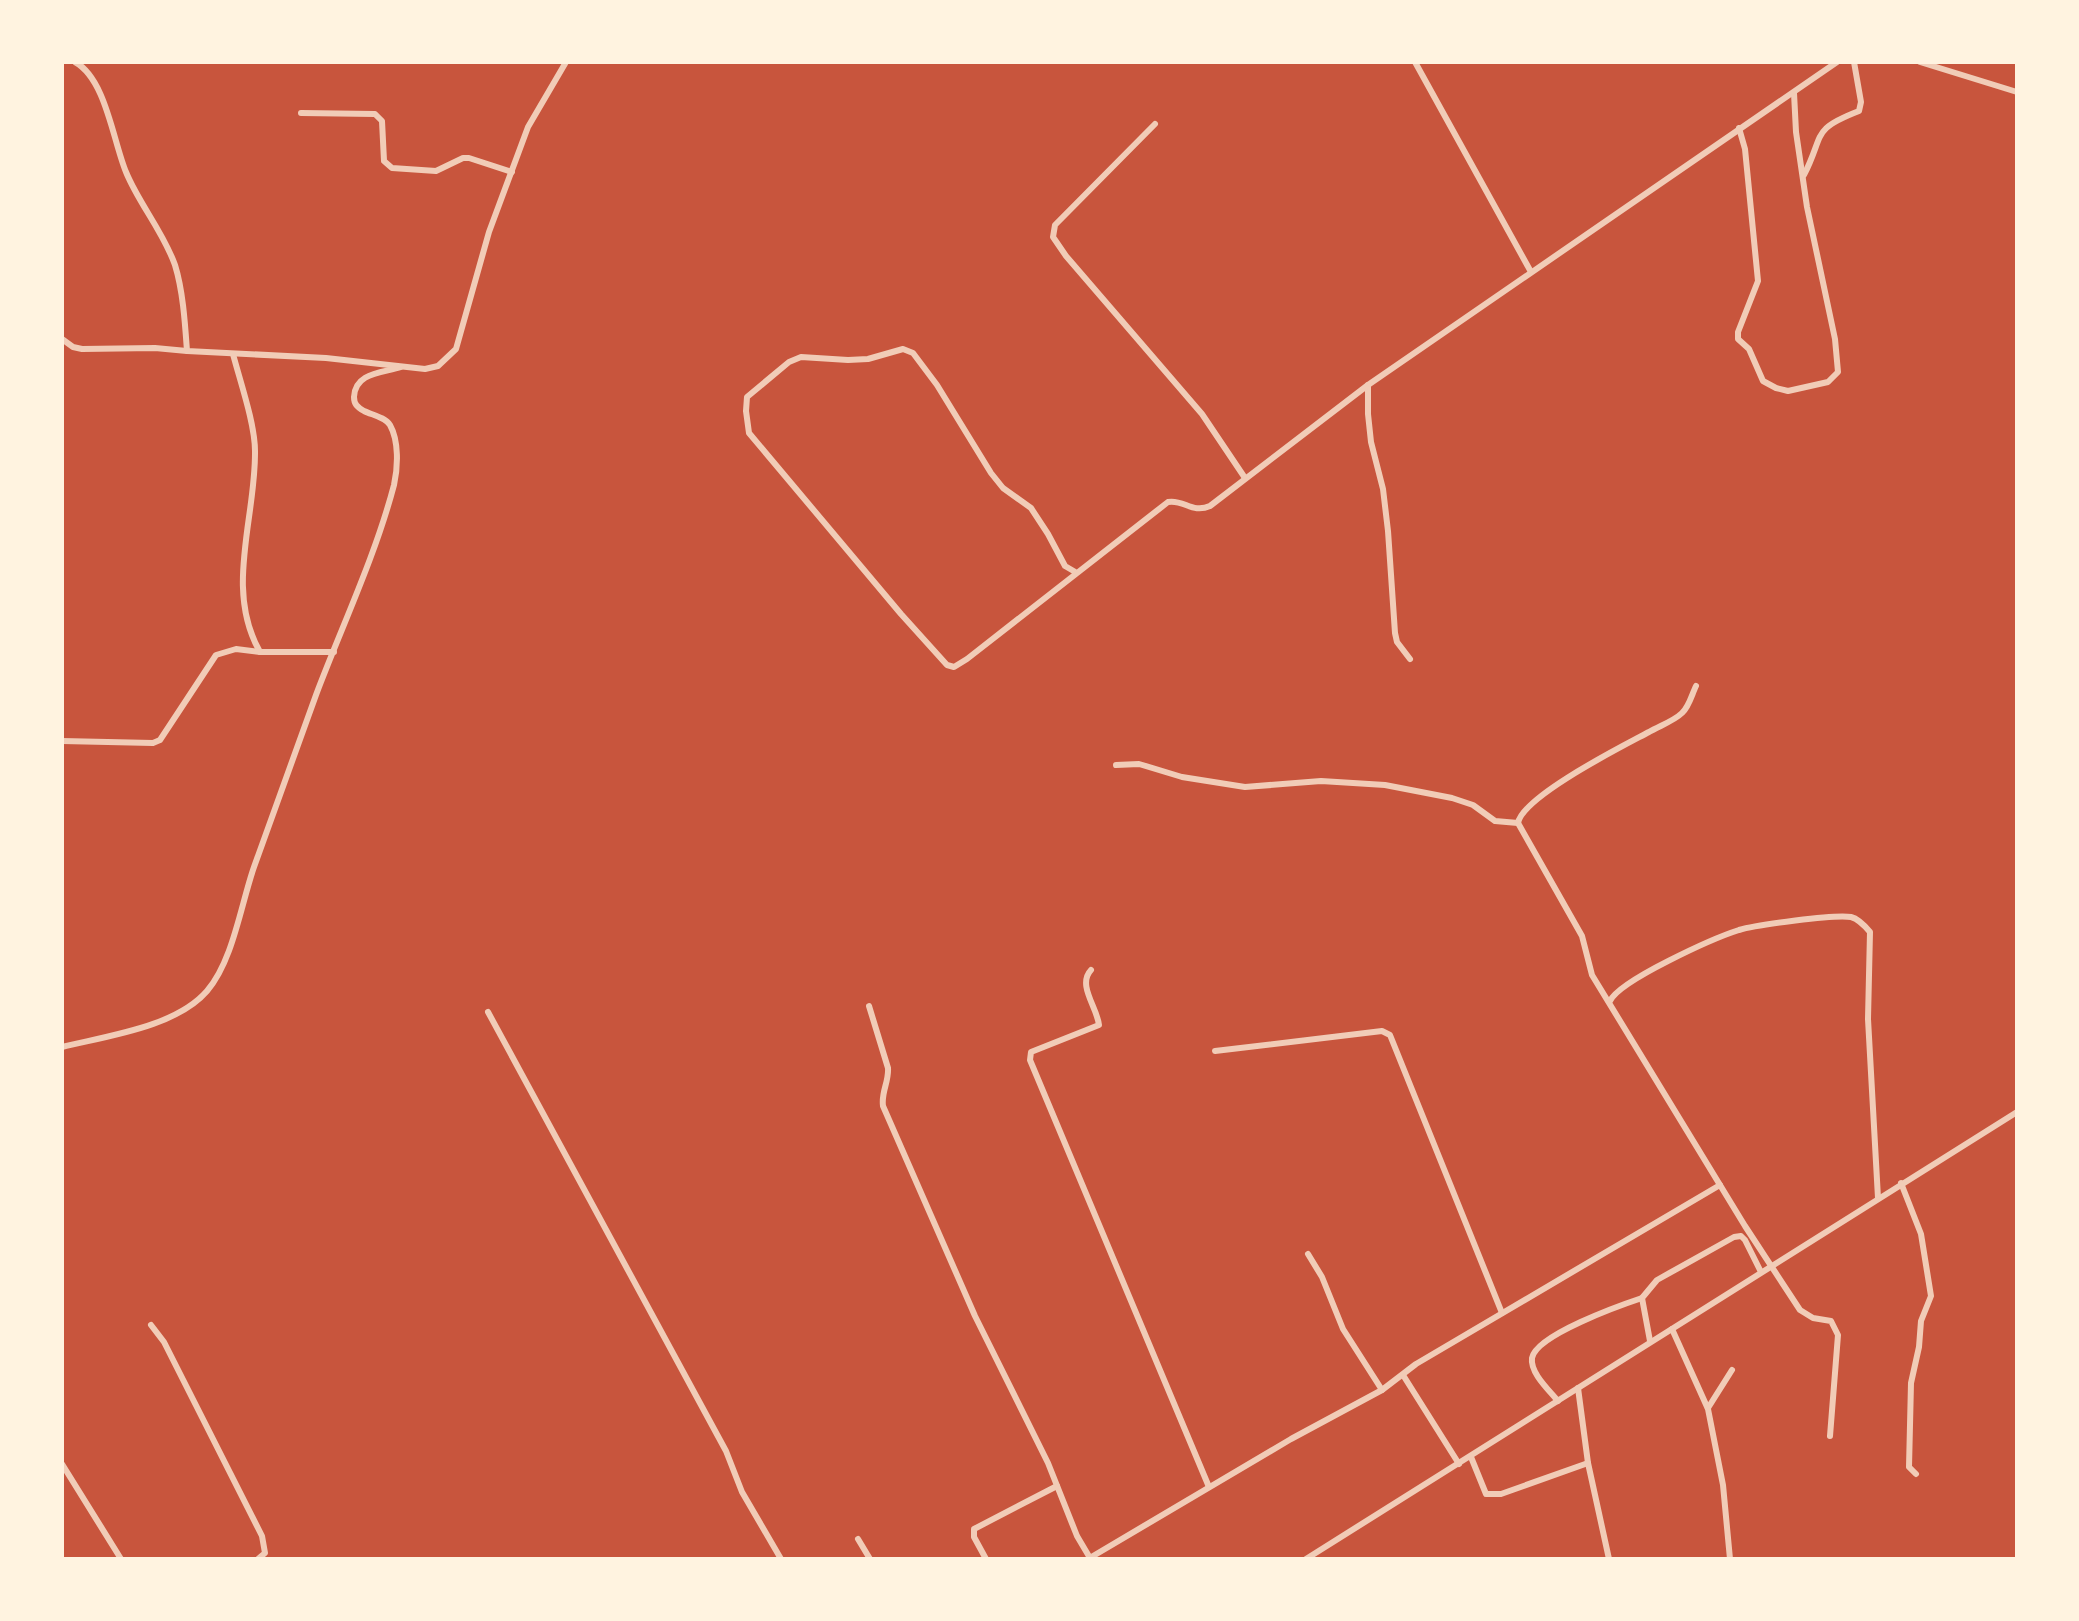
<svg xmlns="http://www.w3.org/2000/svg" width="2079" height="1621" viewBox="0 0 2079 1621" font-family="Commissioner,sans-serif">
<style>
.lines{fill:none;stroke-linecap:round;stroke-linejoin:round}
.minor{stroke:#f1ccb7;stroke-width:6}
</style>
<rect width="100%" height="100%" fill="#c8553d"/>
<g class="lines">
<!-- minor -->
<g class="minor">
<path d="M75 62C106 79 113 141 126 172 139 204 163 231 175 265 183 291 185 323 187 351L326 358 425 369 438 366 456 349 489 232 528 127 566 62"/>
<path d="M1415 62 1531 272"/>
<path d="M1920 62 2017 92"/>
<path d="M301 113 375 114 382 121 384 161 392 168 436 171 463 158H469L512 172"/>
<path d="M1155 124 1055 225 1053 237 1066 256 1202 414 1245 478"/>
<path d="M1739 128 1745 149 1758 281 1738 332V339L1749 349 1763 381 1776 388 1788 391 1828 382 1838 372 1835 339 1807 207 1796 132 1794 93"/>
<path d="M1804 175C1825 134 1810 130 1859 111L1861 102 1854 62"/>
<path d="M62 339 73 347 82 349 155 348 187 351"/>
<path d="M233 354C240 381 255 424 255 451 256 518 224 589 260 652H334"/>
<path d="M1368 385V414L1371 442 1383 489 1388 531 1395 633 1397 642 1410 659"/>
<path d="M1077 573 1065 566 1048 534 1031 508 1003 488 991 473 937 385 913 353 903 349 868 359 848 360 801 357 789 362 747 397 746 411 749 433 901 614 947 665 954 667 967 659 1168 502C1184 499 1192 514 1210 506L1368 385 1837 62"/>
<path d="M62 741 153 743 160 740 216 655 236 649 260 652"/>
<path d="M1116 765 1139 764 1182 777 1245 787 1321 781 1385 785 1452 798 1473 805 1495 821 1518 823"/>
<path d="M1518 823 1582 936 1592 975 1745 1226 1800 1310 1813 1318 1831 1321 1838 1335 1830 1436"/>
<path d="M1518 823C1523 796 1623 746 1649 732 1659 726 1674 721 1682 713 1689 707 1692 694 1696 686"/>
<path d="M1091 970C1077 985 1097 1007 1099 1025L1031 1052 1030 1060 1209 1487"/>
<path d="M1610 1001C1620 980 1714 938 1739 930 1756 925 1835 914 1851 917 1859 919 1865 926 1870 932L1868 1019 1878 1198"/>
<path d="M869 1006 888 1068C889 1082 881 1092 883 1106L975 1316 1048 1463 1077 1536 1090 1558"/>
<path d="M488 1012 726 1451 742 1492 781 1559"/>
<path d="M62 1047C107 1036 176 1027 207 991 233 961 241 904 254 867 275 810 295 752 316 695 342 626 375 557 394 485 398 467 399 441 390 425 385 417 372 415 364 411 357 407 354 404 354 397 355 372 383 373 401 367"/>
<path d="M1215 1051 1382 1031 1390 1035 1502 1313"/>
<path d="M1901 1183 1921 1234 1931 1296 1921 1321 1919 1347 1911 1383 1909 1467 1916 1474"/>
<path d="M1308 1254 1322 1277 1343 1329 1382 1390"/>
<path d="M151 1325 164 1342 262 1536 265 1553 258 1559"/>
<path d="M1672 1329 1708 1409 1723 1485 1730 1559"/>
<path d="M1650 1341 1642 1298 1657 1280 1734 1237 1741 1236 1745 1240 1761 1272"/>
<path d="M1403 1375 1459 1464"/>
<path d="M1578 1388 1588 1463 1609 1559"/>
<path d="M1558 1401C1549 1390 1530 1373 1532 1358 1536 1335 1621 1305 1642 1298"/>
<path d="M1708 1408 1732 1370"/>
<path d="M1471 1457 1486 1494H1501L1588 1463"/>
<path d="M62 1464 121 1559"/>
<path d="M858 1539 870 1559"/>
<path d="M986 1559 974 1537V1529L1057 1486"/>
<path d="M1088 1559 1291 1439 1382 1390 1416 1364 1720 1185"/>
<path d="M1306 1559 2017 1112"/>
</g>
</g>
<!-- border -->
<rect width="2079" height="1621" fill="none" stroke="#fff3e0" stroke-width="128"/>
</svg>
